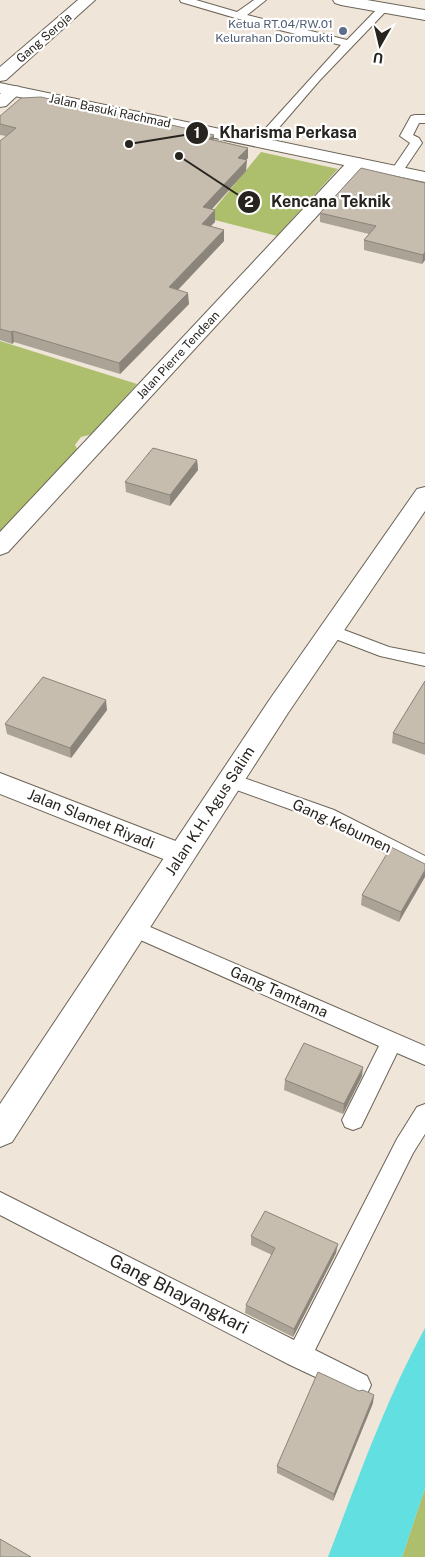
<svg xmlns="http://www.w3.org/2000/svg" width="425" height="1557" viewBox="0 0 425 1557" font-family="'Public Sans',sans-serif">
<style>
.green{fill:#adbf6c}
.water{fill:#62dfe0}
.lines{fill:none;stroke-linecap:round;stroke-linejoin:round}
.lane-casing{stroke:#6c6458;stroke-width:2}
.street-casing{stroke:#6c6458;stroke-width:2}
.secondary-casing{stroke:#6c6458;stroke-width:2}
.lane{fill:#fff;fill-rule:evenodd}
.street{fill:#fff;fill-rule:evenodd}
.secondary{fill:#fff;fill-rule:evenodd}
.wall{fill:#aaa396}
.shaded-wall{fill:#8b847a}
.building{fill:#c6bdaf;stroke:#8b847a}
.service-dot{fill:#5c6f8a;stroke:#fff;stroke-width:2}
.labels{text-anchor:middle;stroke-width:4.5;stroke-linejoin:round;paint-order:stroke}
.far-service-label{font-size:12px;fill:#4e5e75;stroke:#fff;text-anchor:end}
.far-street-label{font-size:12px;fill:#27241f;stroke:#fff}
.street-label{font-size:15px;fill:#27241f;stroke:#fff}
.near-street-label{font-size:18px;fill:#27241f;stroke:#fff}
.leader{fill:none;stroke:#27241f;stroke-width:2}
.callout-dot{fill:#27241f;stroke:#fff;stroke-width:2}
.mark-label{font-size:15px;text-anchor:middle;font-weight:bold;fill:#fff}
.callout-label{font-size:16px;text-anchor:middle;font-weight:bold;fill:#27241f;stroke:#fff;stroke-width:4.5;stroke-linejoin:round;paint-order:stroke}
</style>
<rect width="100%" height="100%" fill="#efe5d8"/>
<!-- green -->
<g class="green">
<path d="M261 152 338 169 277 236 207 218Z"/>
<path d="M0 341 137 384 93 434 81 437 75 445 79 452 0 536Z"/>
<path d="M425 1488V1557H402Z"/>
</g>
<!-- water -->
<path class="water" d="M425 1328V1488L402 1557H328C358 1479 385 1401 425 1328Z"/>
<g class="lines">
<!-- lane casing -->
<g class="lane-casing">
<g id="lane">
<path d="M180 0H196L237 12 254 0H266L247 15 347 40 380 6 384 5 389 8 320 80 264 145H256L254 142 256 139 341 45 259 25 181 2Z"/>
<path d="M415 115H425V123H419L413 135 419 138 422 143 401 174H393L391 171 410 143 400 136 411 116Z"/>
<path d="M331 625 389 647 425 654V666L380 656 325 635 322 631 325 627Z"/>
<path d="M230 773 334 810 425 856V873L320 820 223 785 221 780 223 775Z"/>
<path d="M134 920 425 1046V1065L397 1053 361 1127 353 1130 345 1127 342 1120 379 1046 127 934 124 928 127 922Z"/>
<path d="M425 1104V1134L413 1153 315 1350 367 1376 371 1385 367 1394 358 1397 290 1365 0 1215V1192L294 1340 397 1139 417 1107Z"/>
</g>
</g>
<!-- street casing -->
<g class="street-casing">
<g id="street">
<path d="M78 0H95L6 80 0 81V67Z"/>
<path d="M333 0H367L425 10V20L341 5 335 3Z"/>
<path d="M14 86 20 87 22 91 6 106 0 107V94L8 87Z"/>
<path d="M356 158 362 159 365 163 362 167 8 552 0 555V532L350 159Z"/>
<path d="M0 773 191 847 195 855 191 863 181 866 0 794Z"/>
</g>
</g>
<!-- secondary casing -->
<g class="secondary-casing">
<g id="secondary">
<path d="M0 83 425 172V182L0 93Z"/>
<path d="M425 487V511L288 713 12 1142 0 1147V1104L270 699 417 489Z"/>
</g>
</g>
<!-- lane -->
<use href="#lane" class="lane"/>
<!-- street -->
<use href="#street" class="street"/>
<!-- secondary -->
<use href="#secondary" class="secondary"/>
</g>
<!-- wall -->
<g class="wall">
<path d="M0 116 214 140 248 148V158L246 160V171L211 210H215V222L210 226 224 230V241L178 290 189 304 120 374 14 342 12 344 0 340V141L6 136 0 135Z"/>
<path d="M425 183V260L422 264 364 250V240L369 234 320 222V213Z"/>
<path d="M197 460 198 470 170 506 126 492 125 482Z"/>
<path d="M425 681V755L392 743 393 733Z"/>
<path d="M107 710 71 758 7 734 5 724Z"/>
<path d="M425 864 399 922 361 905 362 895Z"/>
<path d="M362 1076 343 1114 284 1090 285 1080Z"/>
<path d="M251 1236 336 1253 293 1337 245 1313 246 1305 272 1255 251 1245Z"/>
<path d="M373 1403 333 1501 277 1473V1466Z"/>
</g>
<!-- shaded-wall -->
<g class="shaded-wall">
<path d="M214 135V146L209 139Z"/>
<path d="M248 148V158L238 169V158Z"/>
<path d="M247 160 246 171 203 219V207Z"/>
<path d="M215 210V222L202 235V224Z"/>
<path d="M224 230V241L169 299V287Z"/>
<path d="M425 252V260L422 264 423 255Z"/>
<path d="M188 293 189 304 120 374 119 363Z"/>
<path d="M13 331 14 342 12 344 11 332Z"/>
<path d="M197 460 198 470 170 506V495Z"/>
<path d="M106 700 107 710 71 758 70 748Z"/>
<path d="M425 870V877L399 922 401 912Z"/>
<path d="M363 1067 362 1076 343 1114 344 1104Z"/>
<path d="M338 1244 336 1253 293 1337 294 1329Z"/>
<path d="M374 1395 373 1403 333 1501 334 1494Z"/>
</g>
<!-- building -->
<g class="building">
<path d="M41 97 114 114 176 126 214 135 209 139 248 148 238 158 247 160 203 207 215 210 202 224 224 230 169 287 188 293 119 363 13 331 11 332 0 329V141L16 128 0 124V116L21 98Z"/>
<path d="M361 168 425 183V252L423 255 364 240 376 226 320 213Z"/>
<path d="M153 448 197 460 170 495 125 482Z"/>
<path d="M43 677 106 700 70 748 5 724Z"/>
<path d="M425 681V744L393 733Z"/>
<path d="M391 847 425 864V870L401 912 362 895Z"/>
<path d="M304 1043 363 1067 344 1104 285 1080Z"/>
<path d="M265 1211 338 1244 294 1329 246 1305 275 1248 251 1236Z"/>
<path d="M318 1372 359 1391 363 1390 374 1395 334 1494 277 1466Z"/>
<path d="M0 1539 31 1557H0Z"/>
</g>
<!-- markers -->
<circle class="service-dot" cx="343" cy="31" r="5"/>
<g class="labels">
<!-- far-service labels -->
<g class="far-service-label">
<text x="333" y="28">Ketua RT.04/RW.01<tspan x="333" dy="14">Kelurahan Doromukti</tspan></text>
</g>
<!-- far-street labels -->
<g class="far-street-label">
<text transform="translate(44 38) rotate(-41)" y="4">Gang Seroja</text>
<text transform="translate(110 111) rotate(12)" y="4">Jalan Basuki Rachmad</text>
<text transform="translate(178 355) rotate(-47)" y="4">Jalan Pierre Tendean</text>
</g>
<!-- street labels -->
<g class="street-label">
<text transform="translate(210 811) rotate(-57)" y="5">Jalan K.H. Agus Salim</text>
<text transform="translate(91 819) rotate(22)" y="5">Jalan Slamet Riyadi</text>
<text transform="translate(342 826) rotate(25)" y="5">Gang Kebumen</text>
<text transform="translate(279 992) rotate(24)" y="5">Gang Tamtama</text>
</g>
<!-- near-street labels -->
<g class="near-street-label">
<text transform="translate(179 1294) rotate(27)" y="6">Gang Bhayangkari</text>
</g>
</g>
<!-- callouts -->
<path class="leader" d="M129 144L197 133M179 156L249 202"/>
<g class="callout-dot">
<circle cx="129" cy="144" r="5"/>
<circle cx="179" cy="156" r="5"/>
<circle cx="197" cy="133" r="12"/>
<circle cx="249" cy="202" r="12"/>
</g>
<g class="mark-label">
<text x="197" y="138">1</text>
<text x="249" y="207">2</text>
</g>
<g class="callout-label">
<text x="288" y="138">Kharisma Perkasa</text>
<text x="331" y="207">Kencana Teknik</text>
</g>
<!-- north arrow -->
<g transform="translate(380 45) rotate(188)" stroke="#ffffff" stroke-width="4" paint-order="stroke">
<path d="M0-4L9 19L0 12L-9 19Z" fill="#27241f"/>
<text y="-8" font-size="14" font-weight="bold" text-anchor="middle" fill="#27241f">U</text>
</g>
</svg>
